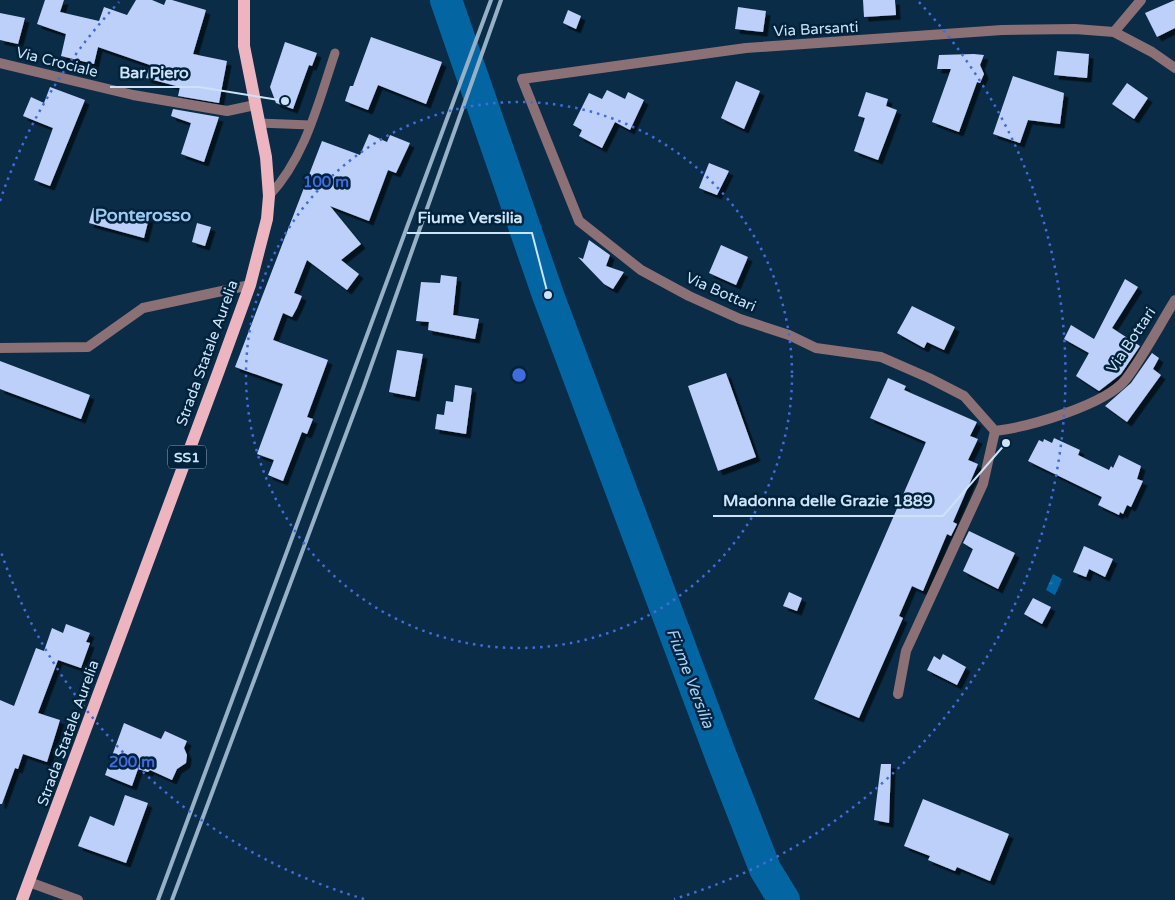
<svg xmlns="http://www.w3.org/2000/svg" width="1175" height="900" viewBox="0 0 1175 900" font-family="'Varela Round',sans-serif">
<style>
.water{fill:url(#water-ripples)}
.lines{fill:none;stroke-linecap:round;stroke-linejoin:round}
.river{stroke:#0366a3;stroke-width:32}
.building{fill:#bdd0fa;filter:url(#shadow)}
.service{stroke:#8b7075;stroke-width:9}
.minor{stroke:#8b7075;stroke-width:10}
.primary{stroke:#edb5c0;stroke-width:12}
.rail{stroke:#96b0c7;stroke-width:4}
.ring{fill:none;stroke:#406cde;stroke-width:2.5;stroke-dasharray:2.5 5}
.labels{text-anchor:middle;stroke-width:5;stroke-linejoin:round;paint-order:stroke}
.shield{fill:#01223b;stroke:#8fa9bf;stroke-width:1}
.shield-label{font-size:14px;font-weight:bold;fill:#cce3f8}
.street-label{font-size:15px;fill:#cce3f8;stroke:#01223b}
.water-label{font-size:16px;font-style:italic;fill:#a2cff8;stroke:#01223b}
.quarter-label{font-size:18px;font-weight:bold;fill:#9bc9f3;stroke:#01223b}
.centre{fill:#406cde;stroke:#01223b;stroke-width:2.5}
.ring-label{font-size:15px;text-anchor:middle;font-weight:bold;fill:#406cde;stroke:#01223b;stroke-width:5;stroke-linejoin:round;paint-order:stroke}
.leader{fill:none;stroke:#cce3f8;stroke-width:2}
.callout-dot{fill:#cce3f8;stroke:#01223b;stroke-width:2}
.callout-label{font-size:16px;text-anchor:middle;font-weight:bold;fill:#cce3f8;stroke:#01223b;stroke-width:5;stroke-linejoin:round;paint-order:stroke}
</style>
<defs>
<pattern id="water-ripples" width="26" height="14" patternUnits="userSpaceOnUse" patternTransform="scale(1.25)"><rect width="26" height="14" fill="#0366a3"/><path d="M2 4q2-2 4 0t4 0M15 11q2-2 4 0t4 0" fill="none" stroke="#3283b5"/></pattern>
<filter id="shadow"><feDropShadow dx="4.5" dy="4.5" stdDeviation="0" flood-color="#0009"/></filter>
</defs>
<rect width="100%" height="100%" fill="#0a2c46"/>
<!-- water -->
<path class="water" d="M1053 574 1062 579 1055 595 1046 590Z"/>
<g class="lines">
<!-- river -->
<path class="river" d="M446 0 548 295 722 759 765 869 784 900"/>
</g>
<!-- building -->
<g class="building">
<path d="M45 0H64L60 12 99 21 104 7 127 15 136 0H152L164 5 166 0H172L206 10 193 54 227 61 219 103 178 96 180 87 146 78 150 65 98 47 94 64 61 56 66 34 37 24Z"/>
<path d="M863 0H895L896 15 864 17Z"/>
<path d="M1175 0V28L1157 37 1145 13Z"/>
<path d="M738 7 766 11 763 32 735 29Z"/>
<path d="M568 10 581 16 576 29 563 23Z"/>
<path d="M0 13 25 18 18 44 0 40Z"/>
<path d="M371 37 442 62 426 104 378 85 368 110 345 101 350 86H353Z"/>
<path d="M285 42 317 53 312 66 309 65 293 109 276 103 270 87Z"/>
<path d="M1057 51 1089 54 1087 78 1054 75Z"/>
<path d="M974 54 984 55 980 65 984 74 980 83 977 82 959 132 932 122 951 69H937L939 55Z"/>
<path d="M1013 76 1064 93 1060 124 1028 120 1020 143 993 134Z"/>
<path d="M736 81 760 91 744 129 721 118Z"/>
<path d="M1127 83 1148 98 1134 119 1112 104Z"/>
<path d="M50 87 85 100 50 186 34 180 53 128 23 116 31 97 44 103Z"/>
<path d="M607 90 625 99 628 92 644 100 630 130 615 122 602 148 579 136 582 130 573 125 589 93 602 99Z"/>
<path d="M866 92 888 99 886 106 897 110 878 160 854 151 865 118 858 116Z"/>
<path d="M173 109 219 117 204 162 181 154 191 123 171 116Z"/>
<path d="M369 134 387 142 390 135 410 143 396 173 388 170 369 221 330 206 361 244 341 260 359 274 347 290 307 260 294 293 302 296 297 308 292 317 283 313 273 340 328 360 307 417 313 419 307 434 302 432 283 481 268 475 274 460 257 454 283 384 235 367 322 141 360 155Z"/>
<path d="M709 163 729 171 717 195 699 188Z"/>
<path d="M93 208 132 219 133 213 149 218 144 238 89 223Z"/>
<path d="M197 223 211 227 205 246 192 242Z"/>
<path d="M589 240 610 255 606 266 624 272 613 289 604 284 578 257 583 259Z"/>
<path d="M721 245 748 257 736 285 709 273Z"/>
<path d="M441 275 457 277 453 315 479 319 475 339 428 330 429 322 416 321 421 282 440 283Z"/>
<path d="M1125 279 1138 287 1112 328 1140 346 1121 374 1099 391 1076 376 1089 353 1064 339 1071 325 1094 339Z"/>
<path d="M912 306 955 327 944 350 927 342 924 348 897 333Z"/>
<path d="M397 350 423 354 415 397 389 392Z"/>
<path d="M1152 353 1159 358 1153 369 1161 375 1127 422 1105 406 1131 383Z"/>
<path d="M0 361 90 395 81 419 0 389Z"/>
<path d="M726 373 756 457 718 471 688 386Z"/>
<path d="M888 378 906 386 904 390 977 422 970 436 978 439 968 460 978 464 953 522 957 524 951 536 947 534 923 591 912 586 899 616 903 618 859 718 814 699 926 442 870 418Z"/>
<path d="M455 385 472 388 466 434 435 429 437 414 444 415 446 401 453 402Z"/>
<path d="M1054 438 1080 450 1078 455 1109 470 1111 466 1113 468 1119 455 1141 466 1137 479 1143 481 1131 507 1127 505 1123 514 1120 512 1119 515 1098 505 1102 497 1028 461 1039 440 1043 442 1044 439 1052 443Z"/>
<path d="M969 531 1015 553 998 589 963 571 973 549 963 543Z"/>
<path d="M1084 546 1113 559 1105 577 1089 569 1086 577 1073 572Z"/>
<path d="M789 592 802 598 797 611 783 606Z"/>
<path d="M1033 598 1051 607 1042 624 1024 614Z"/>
<path d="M66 624 90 633 86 642 90 643 81 668 58 660 38 713 60 720 47 762 23 754 18 769 15 768 2 804H0V700L14 706 36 648 44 651 52 628 63 633Z"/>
<path d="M943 654 966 667 957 685 927 670 934 656 940 660Z"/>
<path d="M124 723 161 739 165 731 187 741 184 748 187 755 186 763 177 769 172 780 150 770 148 772 138 769 132 786 105 775Z"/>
<path d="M881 764H891L889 823 874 820Z"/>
<path d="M125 795 148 803 126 863 78 846 90 816 114 826Z"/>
<path d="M923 799 1009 834 990 881 957 867 955 871 928 860 930 856 904 846Z"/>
</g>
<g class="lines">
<!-- service -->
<g class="service">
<path d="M259 123 310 125"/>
<path d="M269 196C306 156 318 103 335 53"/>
</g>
<!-- minor -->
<g class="minor">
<path d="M1114 32 1141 0"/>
<path d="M0 63 133 95 227 111 255 105"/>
<path d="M1175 68 1152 52 1114 32 1075 29 1002 30 746 48 522 79 579 221 641 270 689 296 740 319 789 335 816 348 881 357 929 378 964 396 995 431C1028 427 1106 405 1126 379 1144 355 1159 326 1175 300"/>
<path d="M0 348 88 347 143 308 250 285"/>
<path d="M898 694 906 651 983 484 995 431"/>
<path d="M29 882 78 900"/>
</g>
<!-- primary -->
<path class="primary" d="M22 900 218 373 250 285 267 219 269 196 266 157 244 46V0"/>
<!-- rail -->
<g class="rail">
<path d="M158 900 491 0"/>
<path d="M172 900 364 386 501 0"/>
</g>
</g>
<!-- distance rings -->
<g class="ring">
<circle cx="519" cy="375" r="273"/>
<path d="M364 899A547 547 0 0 1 0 549M0 201A547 547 0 0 1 119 2M919 2A547 547 0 0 1 674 899"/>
</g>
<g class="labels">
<!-- shield labels -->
<rect class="shield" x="168" y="445.5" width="38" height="23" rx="4"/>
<g class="shield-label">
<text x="187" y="462">SS1</text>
</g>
<!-- street labels -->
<g class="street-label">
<text transform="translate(816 29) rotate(-3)" y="5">Via Barsanti</text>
<text transform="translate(57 62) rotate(14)" y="5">Via Crociale</text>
<text transform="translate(721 292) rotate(24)" y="5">Via Bottari</text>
<text transform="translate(1131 340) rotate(-56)" y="5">Via Bottari</text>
<text transform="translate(207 353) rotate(-70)" y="5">Strada Statale Aurelia</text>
<text transform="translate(68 733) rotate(-70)" y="5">Strada Statale Aurelia</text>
</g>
<!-- water labels -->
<g class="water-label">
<text transform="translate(691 678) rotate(69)" y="6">Fiume Versilia</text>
</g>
<!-- quarter labels -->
<g class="quarter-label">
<text x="143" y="221">Ponterosso</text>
</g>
</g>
<circle cx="519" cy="375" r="8" class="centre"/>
<g class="ring-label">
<text x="326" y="187">100 m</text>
<text x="132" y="767">200 m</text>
</g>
<!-- callouts -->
<path class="leader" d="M285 101L199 87H110M548 295L532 233H407M1006 443L943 516H713"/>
<g class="callout-dot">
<circle cx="285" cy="101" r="5"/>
<circle cx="548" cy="295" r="5"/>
<circle cx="1006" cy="443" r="5"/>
</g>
<g class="callout-label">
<text x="154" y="78">Bar Piero</text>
<text x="470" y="223">Fiume Versilia</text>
<text x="828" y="506">Madonna delle Grazie 1889</text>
</g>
</svg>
